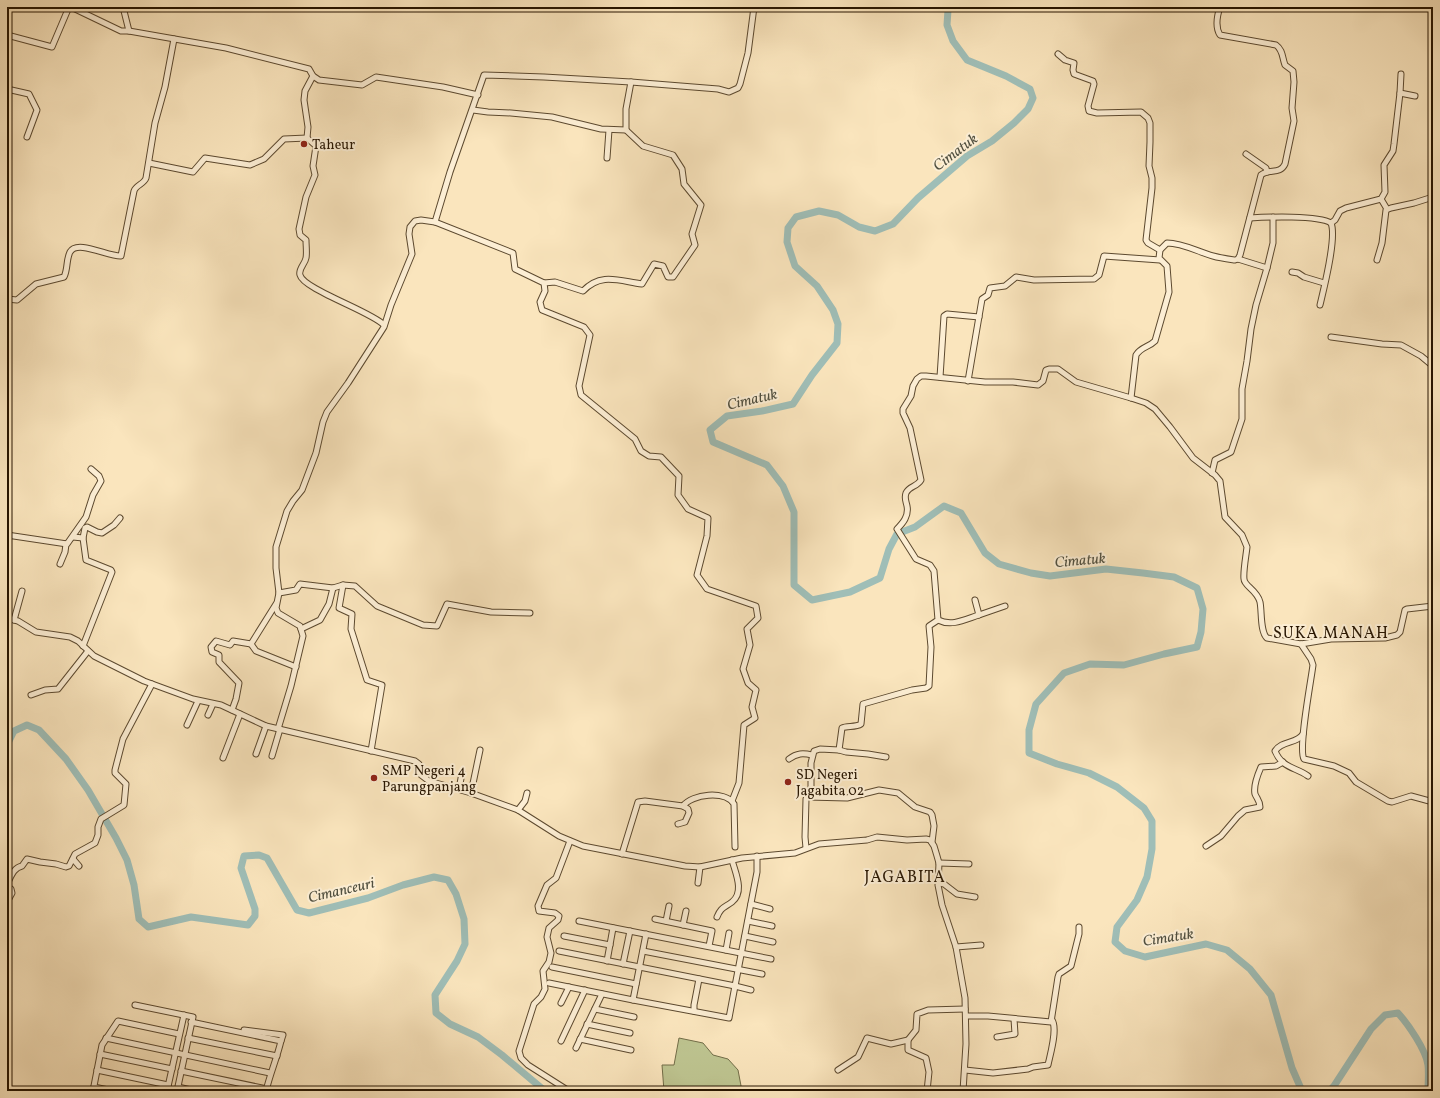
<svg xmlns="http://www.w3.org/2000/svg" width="1440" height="1098" viewBox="0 0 1440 1098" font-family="Vollkorn,serif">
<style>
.green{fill:#bec591;stroke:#726d48}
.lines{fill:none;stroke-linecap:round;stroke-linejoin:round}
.river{stroke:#9fbeb7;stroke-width:7}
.minor-casing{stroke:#5c492f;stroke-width:7}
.minor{stroke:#fceed4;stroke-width:5}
.poi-dot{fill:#8f2418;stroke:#fceed4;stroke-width:1.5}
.labels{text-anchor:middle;stroke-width:4;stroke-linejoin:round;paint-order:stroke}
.poi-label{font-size:14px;fill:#271500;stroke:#fceed4;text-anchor:start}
.water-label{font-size:15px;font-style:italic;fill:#515040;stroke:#fceed4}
.quarter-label{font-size:16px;letter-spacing:1px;fill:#271500;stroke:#fceed4}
</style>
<rect width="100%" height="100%" fill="#fae5bd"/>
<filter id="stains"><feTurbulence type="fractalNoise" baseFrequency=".005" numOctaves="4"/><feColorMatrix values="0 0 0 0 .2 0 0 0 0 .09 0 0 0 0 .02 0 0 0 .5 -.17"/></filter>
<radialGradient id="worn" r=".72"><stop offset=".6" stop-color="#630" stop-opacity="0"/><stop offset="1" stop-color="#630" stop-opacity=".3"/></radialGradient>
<!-- green -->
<path class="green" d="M679 1038 703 1043 713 1055 728 1059 738 1070 742 1091H664L662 1065H674Z"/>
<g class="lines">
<!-- river -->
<g class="river">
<path d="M947 7 948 10 947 25 953 41 967 60 1006 76 1030 89 1033 98 1028 109 1014 123 992 141 967 156 918 198 893 224 875 231 859 227 838 215 819 211 796 217 788 228 787 242 795 266 817 286 833 310 838 324 837 343 812 375 793 404 762 411 727 416 710 430 713 442 767 465 783 486 794 512V585L812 600 850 592 880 578 889 549 897 534 915 527 944 506 961 513 985 553 999 564 1031 573 1050 576 1106 569 1143 573 1174 577 1197 588 1203 609 1201 632 1197 647 1164 654 1124 665 1090 664 1064 673 1036 704 1029 730V753L1057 764 1089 773 1117 787 1144 808 1152 821V849L1147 877 1137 900 1117 927 1115 942 1125 951 1145 957 1206 944 1227 950 1250 969 1271 995 1292 1068 1302 1091"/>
<path d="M7 745 14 731 27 725 39 730 66 759 88 790 116 838 127 860 134 885 139 919 148 927 191 917 248 925 255 916V909L241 868 244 856 259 855 267 858 297 910 309 913 368 898 403 885 434 877 448 880 456 894 464 919 465 944 457 961 435 995 436 1013 450 1024 478 1037 502 1055 545 1091"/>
<path d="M1329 1091 1334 1086 1371 1029 1385 1015 1398 1013C1408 1024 1426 1050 1428 1065 1429 1074 1428 1083 1428 1091"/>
</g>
<!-- minor casing -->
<g class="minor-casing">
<g id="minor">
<path d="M71 7 121 31H129L226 48 309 69 313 76 319 80 362 85 376 77 443 87 478 95"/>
<path d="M123 7 129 31"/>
<path d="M7 35 52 47 69 7"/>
<path d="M1058 54 1065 60 1074 63 1073 70 1074 74 1093 81 1094 84 1088 106 1089 111 1097 113 1141 112 1148 118 1150 123V142L1149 166 1152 178V188L1146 240 1148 243 1160 250"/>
<path d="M7 89 29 94 37 110 27 137"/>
<path d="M1400 93 1415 96"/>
<path d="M473 110 488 112 511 113 552 117 601 129 626 130 643 146 673 155 682 169 684 184 701 205 692 234 695 245 673 277H668L663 266 654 264 642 284C619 281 601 272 583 291L555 282 544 283"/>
<path d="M626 130V109L631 82"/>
<path d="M307 138 308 127 304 100 305 91 313 76"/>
<path d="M1246 154 1266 168 1267 172"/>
<path d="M607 158 609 130"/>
<path d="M149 163 193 172 205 158 250 165 264 159 284 139 307 138 316 146 313 166 315 175 306 197 299 229 300 235 306 240C306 246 307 253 306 258 305 264 298 269 300 275 303 289 372 312 384 325"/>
<path d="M1381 199 1387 209"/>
<path d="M1250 218C1267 217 1318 215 1331 223 1337 237 1324 288 1320 305"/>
<path d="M435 222 513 253 515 269 544 283 545 291 540 302 542 310 584 327 590 335 579 386 581 395 635 439 641 451 649 456 661 457 679 476 678 495 688 509 708 518 707 536 697 575 707 589 756 606 758 618 747 629 750 645 743 669 748 683 756 690 752 707 755 718 744 725 739 783 732 801"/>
<path d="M1331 223 1335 220 1340 211 1346 208 1381 199 1385 192 1384 165 1393 151 1394 144 1400 93 1401 74"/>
<path d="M1238 259 1267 268"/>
<path d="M1377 260 1382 243 1386 210 1391 208 1414 203 1433 197"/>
<path d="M1292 272 1298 273 1304 277 1324 283"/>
<path d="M7 299 17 300 36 284 64 277C68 269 66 260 70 252 77 239 109 257 121 256L134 191C136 185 144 184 146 178L155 123 165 87 174 39"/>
<path d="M1331 337 1382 344 1401 345 1421 356 1433 366"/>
<path d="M940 377 944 316 947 314 979 317"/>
<path d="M968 381 982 299 988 295 990 288 1005 286 1016 277 1034 280 1094 279 1099 275 1104 256 1160 260"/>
<path d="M1131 398 1136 355C1141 347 1149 347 1155 341L1169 292 1167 266 1159 258 1160 250 1167 243C1183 243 1198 252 1213 256 1220 258 1228 259 1235 260L1238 259 1240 255 1261 175C1269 168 1280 175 1285 164L1294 121 1292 108 1294 82 1293 71 1285 65C1282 57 1283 50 1276 45L1220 35C1215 27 1217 16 1220 7"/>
<path d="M1212 473 1215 460 1231 452 1242 419V389L1247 361 1251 329 1256 305 1267 268 1273 243V217"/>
<path d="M7 535 67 544 86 517 93 495 101 481 99 476 91 469"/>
<path d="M73 537 83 538 85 528 87 527 97 532 102 533 114 525 120 518"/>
<path d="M60 564 65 552 66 544"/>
<path d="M343 585 339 608 352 614 351 629 367 680 382 685 371 751"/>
<path d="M279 593 296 590 300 584 333 588 343 585 355 586 377 606 423 625 437 626 447 604 491 612 530 613"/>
<path d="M276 604 251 644 256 651 296 667"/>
<path d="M979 615 1005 606"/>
<path d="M7 618 18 621 36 632 70 637 78 641 94 656 144 681 193 699 221 705 266 726 415 761 419 764 421 775 429 781 471 793 518 810 559 836 583 846 685 866 700 867 742 858 795 853 819 844 867 840 877 837 907 840 926 839 930 840 934 846 937 856 939 863 938 885 942 905 956 947 965 998 966 1044 963 1091"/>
<path d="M14 620 22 591"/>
<path d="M938 620C952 627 966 619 979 615L975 600"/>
<path d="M301 629 320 620 329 604 333 588"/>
<path d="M1301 644 1311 659 1313 665C1311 681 1298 749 1304 759L1334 766 1349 773 1356 782 1388 801 1392 802 1411 796 1433 802"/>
<path d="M83 646 112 572 111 570 86 560 83 538"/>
<path d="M31 695 45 690 58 689 88 651"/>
<path d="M232 710 236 699 239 683 219 662V655L212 652 211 647 216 641 230 645 233 641 251 644"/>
<path d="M208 715 213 704"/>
<path d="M187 725 198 701"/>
<path d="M278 729 291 686 303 636 300 626 278 613 276 608 279 593 276 568V547L287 511 293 501 302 490 316 453 323 422 327 412 348 383 384 327 391 305 412 254 409 234 410 227 415 221 421 220 435 222 450 172 484 75 544 77 631 82 718 89 729 92 738 88 740 84 748 53 754 7"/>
<path d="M1303 734C1297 744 1282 740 1275 751 1282 768 1295 767 1308 776"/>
<path d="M839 750 846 752 868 754 886 757"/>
<path d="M256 754 266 726"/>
<path d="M272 756 280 729"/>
<path d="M223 758 240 714"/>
<path d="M789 759C797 753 803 753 812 755"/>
<path d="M459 789 462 773"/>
<path d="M471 793 480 750"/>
<path d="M807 797 847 798 879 790 898 793 915 807 930 812 932 815 934 826 932 842"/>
<path d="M518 810 525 801 527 793"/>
<path d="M678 824 685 822 689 813 688 809 683 806"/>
<path d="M1206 846 1221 836 1238 816 1245 810 1260 807C1260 801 1257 799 1255 794 1253 785 1258 774 1261 767L1276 766 1283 762"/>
<path d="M806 848 805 837 806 799 811 788V763L814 751 820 749 839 750 842 728C847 725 855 728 861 724L863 704 912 690 926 688 929 686 931 647 929 626 938 620 934 571 930 565 916 559 897 529C903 523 909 516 907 506 906 501 904 498 906 493 909 486 917 487 921 480L910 428 903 413V409L911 396 913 386 917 379 921 376H926L985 382H1013L1038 385 1043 381 1046 370 1049 369H1058L1076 382 1131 398 1146 403 1155 409 1170 427 1193 458 1215 475 1220 481 1225 517 1242 535 1247 547C1246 556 1243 572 1244 579 1244 586 1257 590 1260 602 1262 612 1260 632 1267 638L1301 644 1331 639 1385 638 1397 635 1400 632 1405 610 1407 609 1433 606"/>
<path d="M622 854 638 802 645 801 683 806C692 794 725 790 734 804L735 847"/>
<path d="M73 859 79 866"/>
<path d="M939 863 969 864"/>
<path d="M698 883 700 867"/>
<path d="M939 883 944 884 957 894 975 897"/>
<path d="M7 884C11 877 13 868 22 866L27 859 40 862 56 864 66 867 69 866 75 854 95 843 98 835V827L101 819 124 805 126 784 115 773V770L123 739 152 684"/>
<path d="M7 886 11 889 12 893 7 902"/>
<path d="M751 904 770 909"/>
<path d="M717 917C721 907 724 908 732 902 745 892 735 872 732 860"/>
<path d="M655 919 712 931 709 946"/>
<path d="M579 921 771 959"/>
<path d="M666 921 669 906"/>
<path d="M748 921 772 926"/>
<path d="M683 925 686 911"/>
<path d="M564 936 610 945"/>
<path d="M745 936 773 942"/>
<path d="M956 947 981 945"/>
<path d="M726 950 729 933"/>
<path d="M559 951 735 986 757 872V856"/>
<path d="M643 951 762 974"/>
<path d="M607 961 613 928"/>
<path d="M623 964 630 931"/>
<path d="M552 967 636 984"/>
<path d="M549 983 633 1000 646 934"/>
<path d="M633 1000 729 1018 735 986 751 990"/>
<path d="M561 1003 569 987"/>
<path d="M135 1005 193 1017 177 1091"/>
<path d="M595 1009 634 1017"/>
<path d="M694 1011V1005L699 979"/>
<path d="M966 1016H988L1051 1022 1058 977 1059 974 1071 966 1079 934V927"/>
<path d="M191 1022 281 1041C277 1058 270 1074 266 1091"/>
<path d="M587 1024 630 1033"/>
<path d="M244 1030 283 1035 281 1041"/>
<path d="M997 1037 1015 1034 1014 1019"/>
<path d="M106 1038 270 1073"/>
<path d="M188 1038 277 1056"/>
<path d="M580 1039 631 1050"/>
<path d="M561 1041 585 990"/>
<path d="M576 1048 602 994"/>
<path d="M100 1054 172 1069"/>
<path d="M97 1070 168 1085"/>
<path d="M838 1070 858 1057 867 1038 891 1044 908 1040"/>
<path d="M965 1070 993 1073 1028 1069 1033 1067 1048 1065C1050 1055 1058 1029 1052 1020"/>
<path d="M181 1071 267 1089"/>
<path d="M94 1087 113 1091"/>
<path d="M178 1087 195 1091"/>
<path d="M93 1091 102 1045 118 1021 179 1034"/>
<path d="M167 1091 184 1015"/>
<path d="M569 1091 528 1065 521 1058 519 1051 534 1004 541 997 545 989 543 971 549 962 551 953 547 937 549 928 558 920 559 916 555 913 539 911 538 906 547 885 556 878 570 841"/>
<path d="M927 1091 929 1072 926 1058 908 1050V1040L916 1030 917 1014 928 1010 965 1009"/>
</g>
</g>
<!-- minor -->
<use href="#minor" class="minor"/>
</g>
<!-- markers -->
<g class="poi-dot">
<circle cx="304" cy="144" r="4"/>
<circle cx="374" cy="778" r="4"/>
<circle cx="788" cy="782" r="4"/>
</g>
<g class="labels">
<!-- poi labels -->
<g class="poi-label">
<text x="312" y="149">Taheur</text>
<text x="382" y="775">SMP Negeri 4<tspan x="382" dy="16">Parungpanjang</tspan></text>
<text x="796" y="779">SD Negeri<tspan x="796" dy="16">Jagabita 02</tspan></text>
</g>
<!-- water labels -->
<g class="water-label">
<text transform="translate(955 152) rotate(-37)" y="5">Cimatuk</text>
<text transform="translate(752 399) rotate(-13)" y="5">Cimatuk</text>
<text transform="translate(1080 560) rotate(-5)" y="5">Cimatuk</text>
<text transform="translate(341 890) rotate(-13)" y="5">Cimanceuri</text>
<text transform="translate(1168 937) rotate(-9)" y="5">Cimatuk</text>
</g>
<!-- quarter labels -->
<g class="quarter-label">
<text x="1331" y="638">SUKA MANAH</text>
<text x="905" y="882">JAGABITA</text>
</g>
</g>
<!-- margin -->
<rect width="1440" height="1098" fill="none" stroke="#fae5bd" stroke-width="24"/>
<rect x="8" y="8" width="1424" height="1082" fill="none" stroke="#271500" stroke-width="2"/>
<rect x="12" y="12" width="1416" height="1074" fill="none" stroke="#271500"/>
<rect width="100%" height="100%" filter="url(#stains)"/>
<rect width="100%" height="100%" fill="url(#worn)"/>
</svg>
